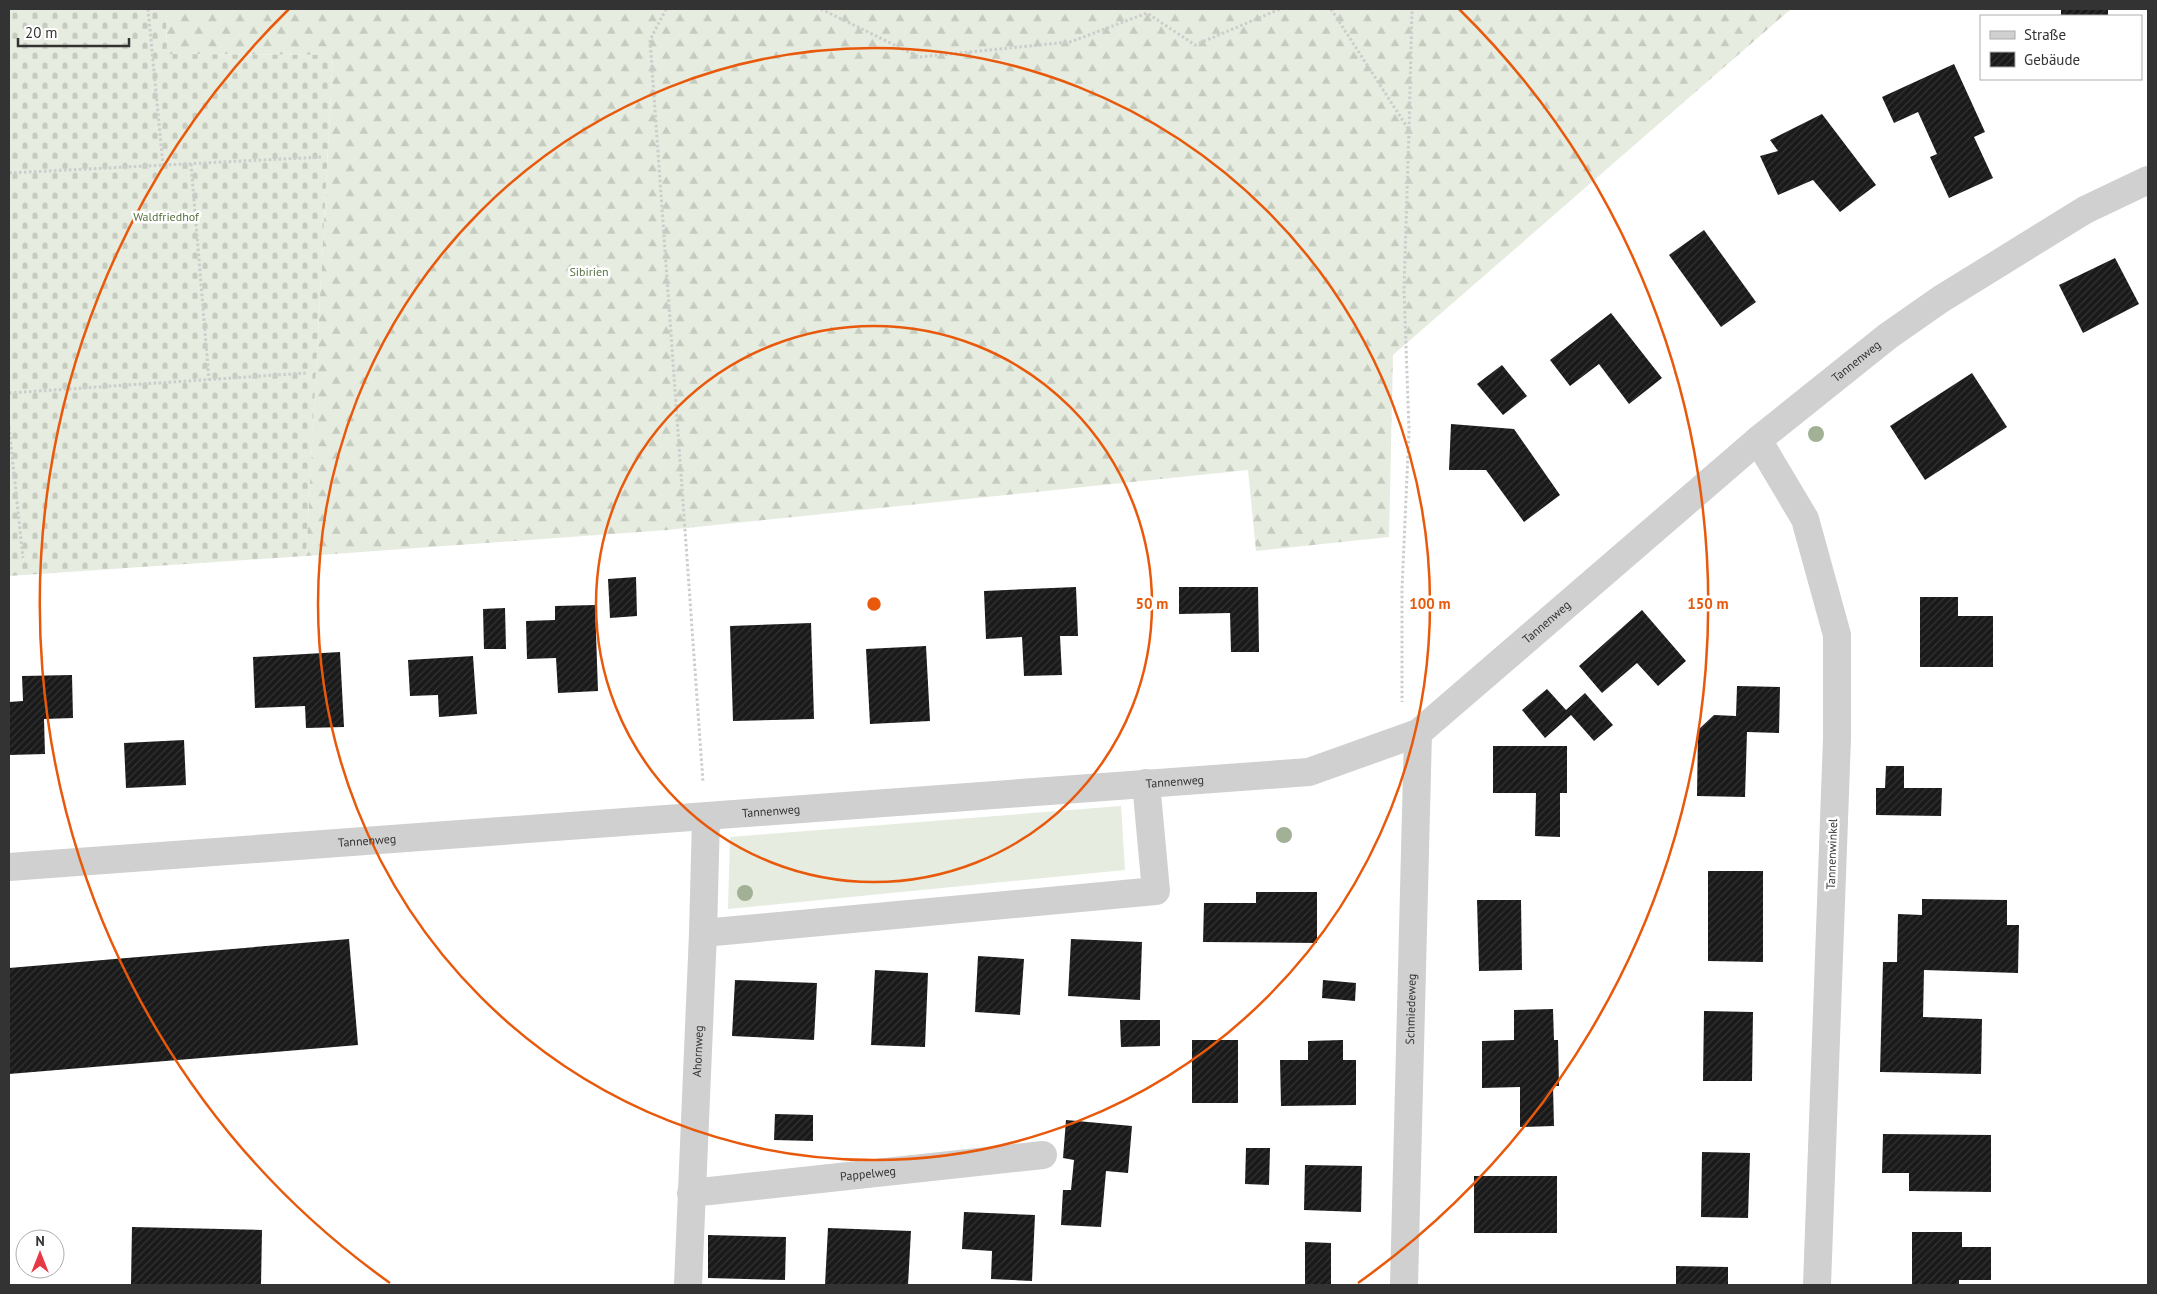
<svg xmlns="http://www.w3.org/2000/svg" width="2157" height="1294" viewBox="0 0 2157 1294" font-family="'PT Sans',sans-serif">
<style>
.grass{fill:#e6ecdf}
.forest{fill:url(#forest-firs)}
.cemetery{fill:url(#cemetery-stones)}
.building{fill:url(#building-hatch)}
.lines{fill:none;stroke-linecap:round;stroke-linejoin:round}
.path{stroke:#cdcdcd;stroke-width:3;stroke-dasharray:2.5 2.5;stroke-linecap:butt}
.minor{stroke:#d0d0d0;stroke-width:28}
.tree{fill:#a2b095}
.ring{fill:none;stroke:#e8590c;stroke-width:2.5}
.labels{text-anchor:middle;stroke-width:5;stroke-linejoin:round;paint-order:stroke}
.park-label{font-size:12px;fill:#56703f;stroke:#fff}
.street-label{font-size:12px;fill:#333;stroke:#fff}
.centre{fill:#e8590c;stroke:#fff;stroke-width:2.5}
.ring-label{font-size:15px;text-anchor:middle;font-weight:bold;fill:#e8590c;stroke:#fff;stroke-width:5;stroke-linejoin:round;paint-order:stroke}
</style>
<defs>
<pattern id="forest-firs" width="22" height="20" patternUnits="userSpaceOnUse" patternTransform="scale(1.25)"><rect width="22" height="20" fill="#e6ecdf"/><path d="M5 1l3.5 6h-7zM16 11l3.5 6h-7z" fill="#c6cbc0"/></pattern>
<pattern id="cemetery-stones" width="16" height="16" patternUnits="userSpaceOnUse" patternTransform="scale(1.25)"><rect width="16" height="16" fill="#e6ecdf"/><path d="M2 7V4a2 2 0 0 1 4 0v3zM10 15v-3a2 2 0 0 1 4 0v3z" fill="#c6cbc0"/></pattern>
<pattern id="building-hatch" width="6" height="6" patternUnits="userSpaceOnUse" patternTransform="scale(1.25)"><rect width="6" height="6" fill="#1a1a1a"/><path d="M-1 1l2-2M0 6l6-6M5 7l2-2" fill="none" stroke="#333"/></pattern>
</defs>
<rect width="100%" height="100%" fill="#fff"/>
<!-- grass -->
<path class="grass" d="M1121 806 1125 870 728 909 730 837Z"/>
<!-- forest -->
<path class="forest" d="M166 9H1791L1393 355 1389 537 1256 551 1248 470 667 530 306 556 333 55 167 54Z"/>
<!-- cemetery -->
<path class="cemetery" d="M9 9H166L167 54 333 55 306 556 9 576Z"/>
<!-- building -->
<g class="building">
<rect x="2061" y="9" width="47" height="7"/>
<path d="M1954 64 1985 132 1974 137 1993 178 1949 198 1930 157 1937 154 1918 112 1894 123 1882 97Z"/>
<path d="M1822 114 1876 185 1840 212 1813 180 1778 195 1760 156 1778 151 1770 140Z"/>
<path d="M1704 230 1756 302 1721 327 1669 255Z"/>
<path d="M2115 258 2139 304 2083 333 2059 285Z"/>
<path d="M1611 313 1662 378 1629 404 1599 364 1570 386 1550 360Z"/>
<path d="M1502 365 1527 396 1503 415 1477 384Z"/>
<path d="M1972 373 2007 427 1925 480 1890 426Z"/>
<path d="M1451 424 1514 429 1560 495 1524 522 1486 470H1449Z"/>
<path d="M636 577 637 616 610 618 608 579Z"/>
<path d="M1076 587 1078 636H1060L1062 675 1024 676 1022 637 986 639 984 591Z"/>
<path d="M1179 587H1258L1259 652H1231L1230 613 1179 614Z"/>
<path d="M1920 597H1958V616H1993V667H1920Z"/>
<path d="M595 605 598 691 558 693 556 658 527 659 526 621 555 620V606Z"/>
<path d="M505 608 506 649H484L483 609Z"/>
<path d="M1642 610 1686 661 1658 686 1637 663 1602 693 1579 666Z"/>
<path d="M811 623 814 719 733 721 730 626Z"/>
<path d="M926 646 930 721 870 724 866 649Z"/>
<path d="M340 652 344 727 306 728 305 706 255 708 253 657Z"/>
<path d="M473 656 477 714 439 717 438 695 410 696 408 660Z"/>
<path d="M72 675 73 718 44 719 45 754 9 755V702L23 701 22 676Z"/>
<path d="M1737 686 1780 687 1779 733 1747 732 1745 797 1697 796 1698 730 1714 715 1736 716Z"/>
<path d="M1547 689 1566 710 1585 693 1613 725 1594 741 1571 715 1545 738 1522 710Z"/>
<path d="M184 740 186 785 126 788 124 743Z"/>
<path d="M1493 746H1567V793H1560V837L1535 836 1536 793H1493Z"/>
<path d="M1886 766H1904V788H1942L1941 816 1876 815V788H1885Z"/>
<path d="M1708 871H1763V962L1708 961Z"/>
<path d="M1256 892H1317V943L1203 942 1204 903H1256Z"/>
<path d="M1922 899 2007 900V925H2019L2018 973 1924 970 1923 1017 1982 1019 1981 1074 1880 1072 1883 962H1897L1898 914 1922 915Z"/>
<path d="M1477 900H1521L1522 970 1479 971Z"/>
<path d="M349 939 358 1045 9 1074V968Z"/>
<path d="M1071 939 1142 942 1140 1000 1068 996Z"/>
<path d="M978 956 1024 959 1020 1015 975 1012Z"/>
<path d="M875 970 928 973 925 1047 871 1045Z"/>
<path d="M735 980 817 983 814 1040 732 1036Z"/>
<path d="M1323 980 1356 983 1355 1001 1322 998Z"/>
<path d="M1553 1009 1554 1040H1558L1559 1086H1553L1554 1126 1520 1127V1087L1482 1088V1041L1514 1040V1010Z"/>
<path d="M1704 1011 1753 1012 1752 1081H1703Z"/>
<path d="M1120 1020H1160V1046L1121 1047Z"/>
<rect x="1192" y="1040" width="46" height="63"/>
<path d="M1343 1040V1060H1356V1105L1281 1106 1280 1060H1308V1041Z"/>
<path d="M775 1114 813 1115V1141L774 1140Z"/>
<path d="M1066 1120 1132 1126 1128 1173 1106 1171 1101 1227 1061 1225 1063 1190H1071L1074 1160 1063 1158Z"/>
<path d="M1883 1134 1991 1135V1192L1909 1191V1173H1882Z"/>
<path d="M1246 1148H1270L1269 1185 1245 1184Z"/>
<path d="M1702 1152 1750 1153 1748 1218 1701 1217Z"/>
<path d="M1305 1165 1362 1166 1361 1212 1304 1210Z"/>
<rect x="1474" y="1176" width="83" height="57"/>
<path d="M964 1212 1035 1215 1032 1281 991 1279 992 1251 962 1249Z"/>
<path d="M132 1227 262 1230 261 1285H131Z"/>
<path d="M828 1228 911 1231 908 1285H825Z"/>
<path d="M1912 1232H1962V1247H1991V1280H1959V1285H1912Z"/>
<path d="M708 1235 786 1237 785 1280 708 1278Z"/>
<path d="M1305 1242 1331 1243V1285H1305Z"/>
<path d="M1676 1266 1728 1267V1285H1676Z"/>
</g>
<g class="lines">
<!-- path -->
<g class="path">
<path d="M148 9 163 165"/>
<path d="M666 9 650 40 703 782"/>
<path d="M821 9 919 57 1070 42 1147 13 1195 45 1280 9"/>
<path d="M1331 9 1409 130 1404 290 1409 430 1402 589V702"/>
<path d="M1409 129 1412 9"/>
<path d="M191 164 209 380"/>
<path d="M9 173 321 157"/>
<path d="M9 393 306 373"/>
<path d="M9 427 23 558"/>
</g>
<!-- minor -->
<g class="minor">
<path d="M1758 440 1805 519 1837 635V738L1817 1285"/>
<path id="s1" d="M9 867 1309 772 1418 733 1758 440 1888 336 1941 299 2085 210 2148 180"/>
<path d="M703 933 1156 891 1146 783"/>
<path id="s2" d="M691 1193 1043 1155"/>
<path id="s3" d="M688 1285 703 933 706 818"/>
<path id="s4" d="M1404 1285 1418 733"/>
</g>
</g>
<!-- trees -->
<g class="tree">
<circle cx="1816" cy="434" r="8"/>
<circle cx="1284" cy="835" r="8"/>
<circle cx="745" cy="893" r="8"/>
</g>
<!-- distance rings -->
<g class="ring">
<circle cx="874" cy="604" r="278"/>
<circle cx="874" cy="604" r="556"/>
<path d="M390 1283A834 834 0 0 1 289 9M1459 9A834 834 0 0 1 1358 1283"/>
</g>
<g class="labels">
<!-- park labels -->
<g class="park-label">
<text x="166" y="221">Waldfriedhof</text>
<text x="589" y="276">Sibirien</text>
</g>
<!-- street labels -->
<g class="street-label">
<text dy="4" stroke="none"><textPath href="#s1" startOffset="1994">Tannenweg</textPath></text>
<text dy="4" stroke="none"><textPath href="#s1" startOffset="1589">Tannenweg</textPath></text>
<text dy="4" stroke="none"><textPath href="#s1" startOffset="1169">Tannenweg</textPath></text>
<text dy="4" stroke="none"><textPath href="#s1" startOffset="764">Tannenweg</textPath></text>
<text dy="4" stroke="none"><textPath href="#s1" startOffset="359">Tannenweg</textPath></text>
<text transform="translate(1832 854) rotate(-88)" y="4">Tannenwinkel</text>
<text dy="4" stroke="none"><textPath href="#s4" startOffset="276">Schmiedeweg</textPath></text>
<text dy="4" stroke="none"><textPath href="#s3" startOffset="234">Ahornweg</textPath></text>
<text dy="4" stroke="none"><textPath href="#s2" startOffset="178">Pappelweg</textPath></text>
</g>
</g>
<circle cx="874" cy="604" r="8" class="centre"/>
<g class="ring-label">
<text x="1152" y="609">50 m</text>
<text x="1430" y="609">100 m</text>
<text x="1708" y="609">150 m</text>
</g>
<!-- border -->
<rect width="2157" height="1294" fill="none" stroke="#333333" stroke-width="20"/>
<!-- legend -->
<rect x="1980" y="15" width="162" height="65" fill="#ffffff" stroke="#adadad"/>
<rect x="1990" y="31" width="25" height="8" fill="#d0d0d0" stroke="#adadad"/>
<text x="2024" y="40" font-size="15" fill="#333333">Straße</text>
<rect x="1990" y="52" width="25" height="15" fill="url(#building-hatch)" stroke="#adadad"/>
<text x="2024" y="65" font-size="15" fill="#333333">Gebäude</text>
<!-- north arrow -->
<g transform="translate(40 1254)"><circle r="24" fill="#ffffff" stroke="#adadad"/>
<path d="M0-4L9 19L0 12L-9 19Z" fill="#e63946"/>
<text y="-8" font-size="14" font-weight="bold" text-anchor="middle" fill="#333333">N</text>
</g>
<!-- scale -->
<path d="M18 38v8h111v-8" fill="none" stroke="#333333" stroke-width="2.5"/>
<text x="25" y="38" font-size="15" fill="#333333" stroke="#ffffff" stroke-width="4" paint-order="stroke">20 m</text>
</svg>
